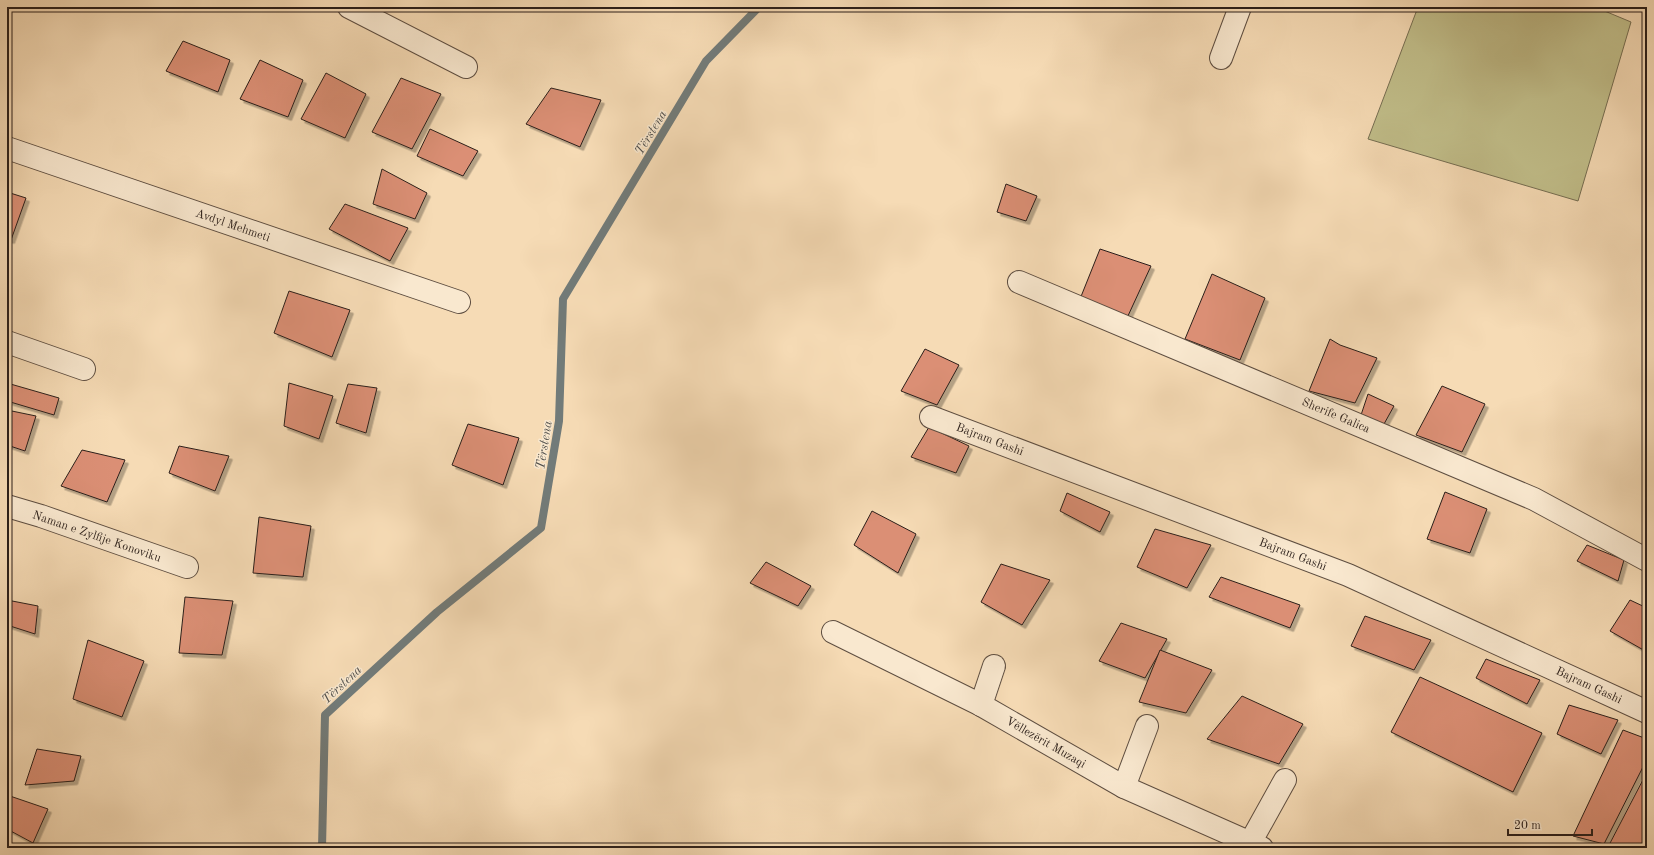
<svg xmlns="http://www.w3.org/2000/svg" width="1654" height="855" viewBox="0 0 1654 855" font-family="'Old Standard TT',serif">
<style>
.green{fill:#c1be8a;stroke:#766e52}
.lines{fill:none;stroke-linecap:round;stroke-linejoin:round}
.stream{stroke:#727b79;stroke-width:8}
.building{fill:#db8f74;stroke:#2b1f1a;filter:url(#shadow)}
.street-casing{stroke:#5e4e41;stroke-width:24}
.street{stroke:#f9e8cf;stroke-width:22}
.labels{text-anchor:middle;stroke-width:3;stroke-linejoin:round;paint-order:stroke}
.street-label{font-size:12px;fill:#2b1f1a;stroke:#f9e8cf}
.water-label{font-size:13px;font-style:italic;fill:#4e4d4a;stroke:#f9e8cf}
</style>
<defs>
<filter id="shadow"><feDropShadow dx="3.5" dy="3.5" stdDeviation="0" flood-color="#0004"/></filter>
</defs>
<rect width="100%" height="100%" fill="#f6dbb5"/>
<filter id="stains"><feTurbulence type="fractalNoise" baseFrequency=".005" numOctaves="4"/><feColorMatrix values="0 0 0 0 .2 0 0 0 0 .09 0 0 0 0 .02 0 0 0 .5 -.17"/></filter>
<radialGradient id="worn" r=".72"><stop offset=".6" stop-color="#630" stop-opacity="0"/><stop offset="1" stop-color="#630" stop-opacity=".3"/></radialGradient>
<!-- green -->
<path class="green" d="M1418 7H1595L1631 22 1578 201 1368 139Z"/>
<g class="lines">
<!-- stream -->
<path class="stream" d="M322 848 325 715 437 612 541 528 559 421 563 299 706 61 759 7"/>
</g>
<!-- building -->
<g class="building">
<path d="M183 41 230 60 218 92 166 71Z"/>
<path d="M260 60 303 80 288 117 240 99Z"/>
<path d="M326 73 366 94 345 138 301 119Z"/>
<path d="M401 78 441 94 412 149 372 132Z"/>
<path d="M551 88 601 100 580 147 526 124Z"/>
<path d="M430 129 478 151 463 176 417 156Z"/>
<path d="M382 169 427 193 415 219 373 204Z"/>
<path d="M1006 184 1037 196 1026 221 997 212Z"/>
<path d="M7 192 26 198 11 240 7 239Z"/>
<path d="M345 204 408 228 390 261 329 229Z"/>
<path d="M1100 249 1151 266 1127 318 1080 299Z"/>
<path d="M1212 274 1265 298 1240 360 1185 339Z"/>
<path d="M289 291 350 310 332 357 274 333Z"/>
<path d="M1330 339 1340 345 1377 358 1355 403 1309 391Z"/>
<path d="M925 349 959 365 937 405 901 391Z"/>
<path d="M7 383 59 398 54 415 7 401Z"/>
<path d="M289 383 333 396 319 439 284 426Z"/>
<path d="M348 384 377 388 366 433 336 423Z"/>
<path d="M1442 386 1485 404 1462 452 1416 435Z"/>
<path d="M1368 394 1394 406 1384 424 1361 415Z"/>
<path d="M7 410 36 416 25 451 7 445Z"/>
<path d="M468 424 519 438 503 485 452 465Z"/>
<path d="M929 427 969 446 956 473 911 457Z"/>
<path d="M179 446 229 456 215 491 169 473Z"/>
<path d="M82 450 125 460 107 502 61 486Z"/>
<path d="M1445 492 1487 509 1470 553 1427 539Z"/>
<path d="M1067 493 1110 512 1100 532 1060 511Z"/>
<path d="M872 511 916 534 898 573 854 545Z"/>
<path d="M259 517 311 526 303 577 253 573Z"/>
<path d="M1155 529 1211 545 1187 588 1137 567Z"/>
<path d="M1587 545 1624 560 1618 581 1577 561Z"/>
<path d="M766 562 811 586 798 606 750 583Z"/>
<path d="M1001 564 1050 580 1022 625 981 602Z"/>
<path d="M1221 577 1300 605 1290 628 1209 597Z"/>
<path d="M185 597 233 601 222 655 179 653Z"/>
<path d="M7 600 38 606 35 634 7 625Z"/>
<path d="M1630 600 1647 608V652L1610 631Z"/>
<path d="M1365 616 1431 640 1414 670 1351 646Z"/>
<path d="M1121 623 1167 639 1145 678 1099 661Z"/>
<path d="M88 640 144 661 122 717 73 699Z"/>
<path d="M1160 650 1212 670 1186 713 1139 702Z"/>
<path d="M1486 659 1540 680 1527 704 1476 678Z"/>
<path d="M1420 677 1542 733 1513 792 1391 732Z"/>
<path d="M1242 696 1303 724 1279 764 1207 739Z"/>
<path d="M1569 705 1618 720 1601 754 1557 734Z"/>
<path d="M1623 730 1647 739V759L1604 844 1573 836Z"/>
<path d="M37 749 81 756 74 781 25 785Z"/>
<path d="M1647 772V848H1612L1608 847Z"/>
<path d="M7 795 48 809 33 843 7 829Z"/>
</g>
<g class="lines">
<!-- street casing -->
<g class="street-casing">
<g id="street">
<path d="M349 7 466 67"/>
<path d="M1221 58 1240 7"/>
<path d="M7 148 459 302"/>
<path d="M1019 282 1534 499 1647 560"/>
<path d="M7 342 84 369"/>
<path d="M931 417 1348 575 1647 712"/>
<path d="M7 506 41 516 187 567"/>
<path d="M833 632 981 705 1124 787 1262 848"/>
<path d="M981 705 994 666"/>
<path d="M1124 787 1147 726"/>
<path d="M1250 843 1285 780"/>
</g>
</g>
<!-- street -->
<use href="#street" class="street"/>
</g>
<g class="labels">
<!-- street labels -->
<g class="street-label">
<text transform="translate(233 225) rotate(19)" y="4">Avdyl Mehmeti</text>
<text transform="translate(1336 415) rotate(23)" y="4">Sherife Galica</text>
<text transform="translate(990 439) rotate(21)" y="4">Bajram Gashi</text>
<text transform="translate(97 536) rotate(19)" y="4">Naman e Zylfije Konoviku</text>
<text transform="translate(1293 554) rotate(21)" y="4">Bajram Gashi</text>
<text transform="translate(1589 685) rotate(25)" y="4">Bajram Gashi</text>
<text transform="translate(1046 742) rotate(30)" y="4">Vëllezërit Muzaqi</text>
</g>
<!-- water labels -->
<g class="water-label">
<text transform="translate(650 132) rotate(-59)" y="5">Tërstena</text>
<text transform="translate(543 445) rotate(-81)" y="5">Tërstena</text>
<text transform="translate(341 684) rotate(-43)" y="5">Tërstena</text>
</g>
</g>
<!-- margin -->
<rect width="1654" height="855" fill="none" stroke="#f6dbb5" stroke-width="24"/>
<rect x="8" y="8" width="1638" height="839" fill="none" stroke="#2b1f1a" stroke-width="2"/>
<rect x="12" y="12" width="1630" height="831" fill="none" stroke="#2b1f1a"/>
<!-- scale -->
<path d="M1508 829v6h84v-6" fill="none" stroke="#2b1f1a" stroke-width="2"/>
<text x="1514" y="829" font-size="12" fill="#2b1f1a" stroke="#f9e8cf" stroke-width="3" paint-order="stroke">20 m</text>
<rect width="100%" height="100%" filter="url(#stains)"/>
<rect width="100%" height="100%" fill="url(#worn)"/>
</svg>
